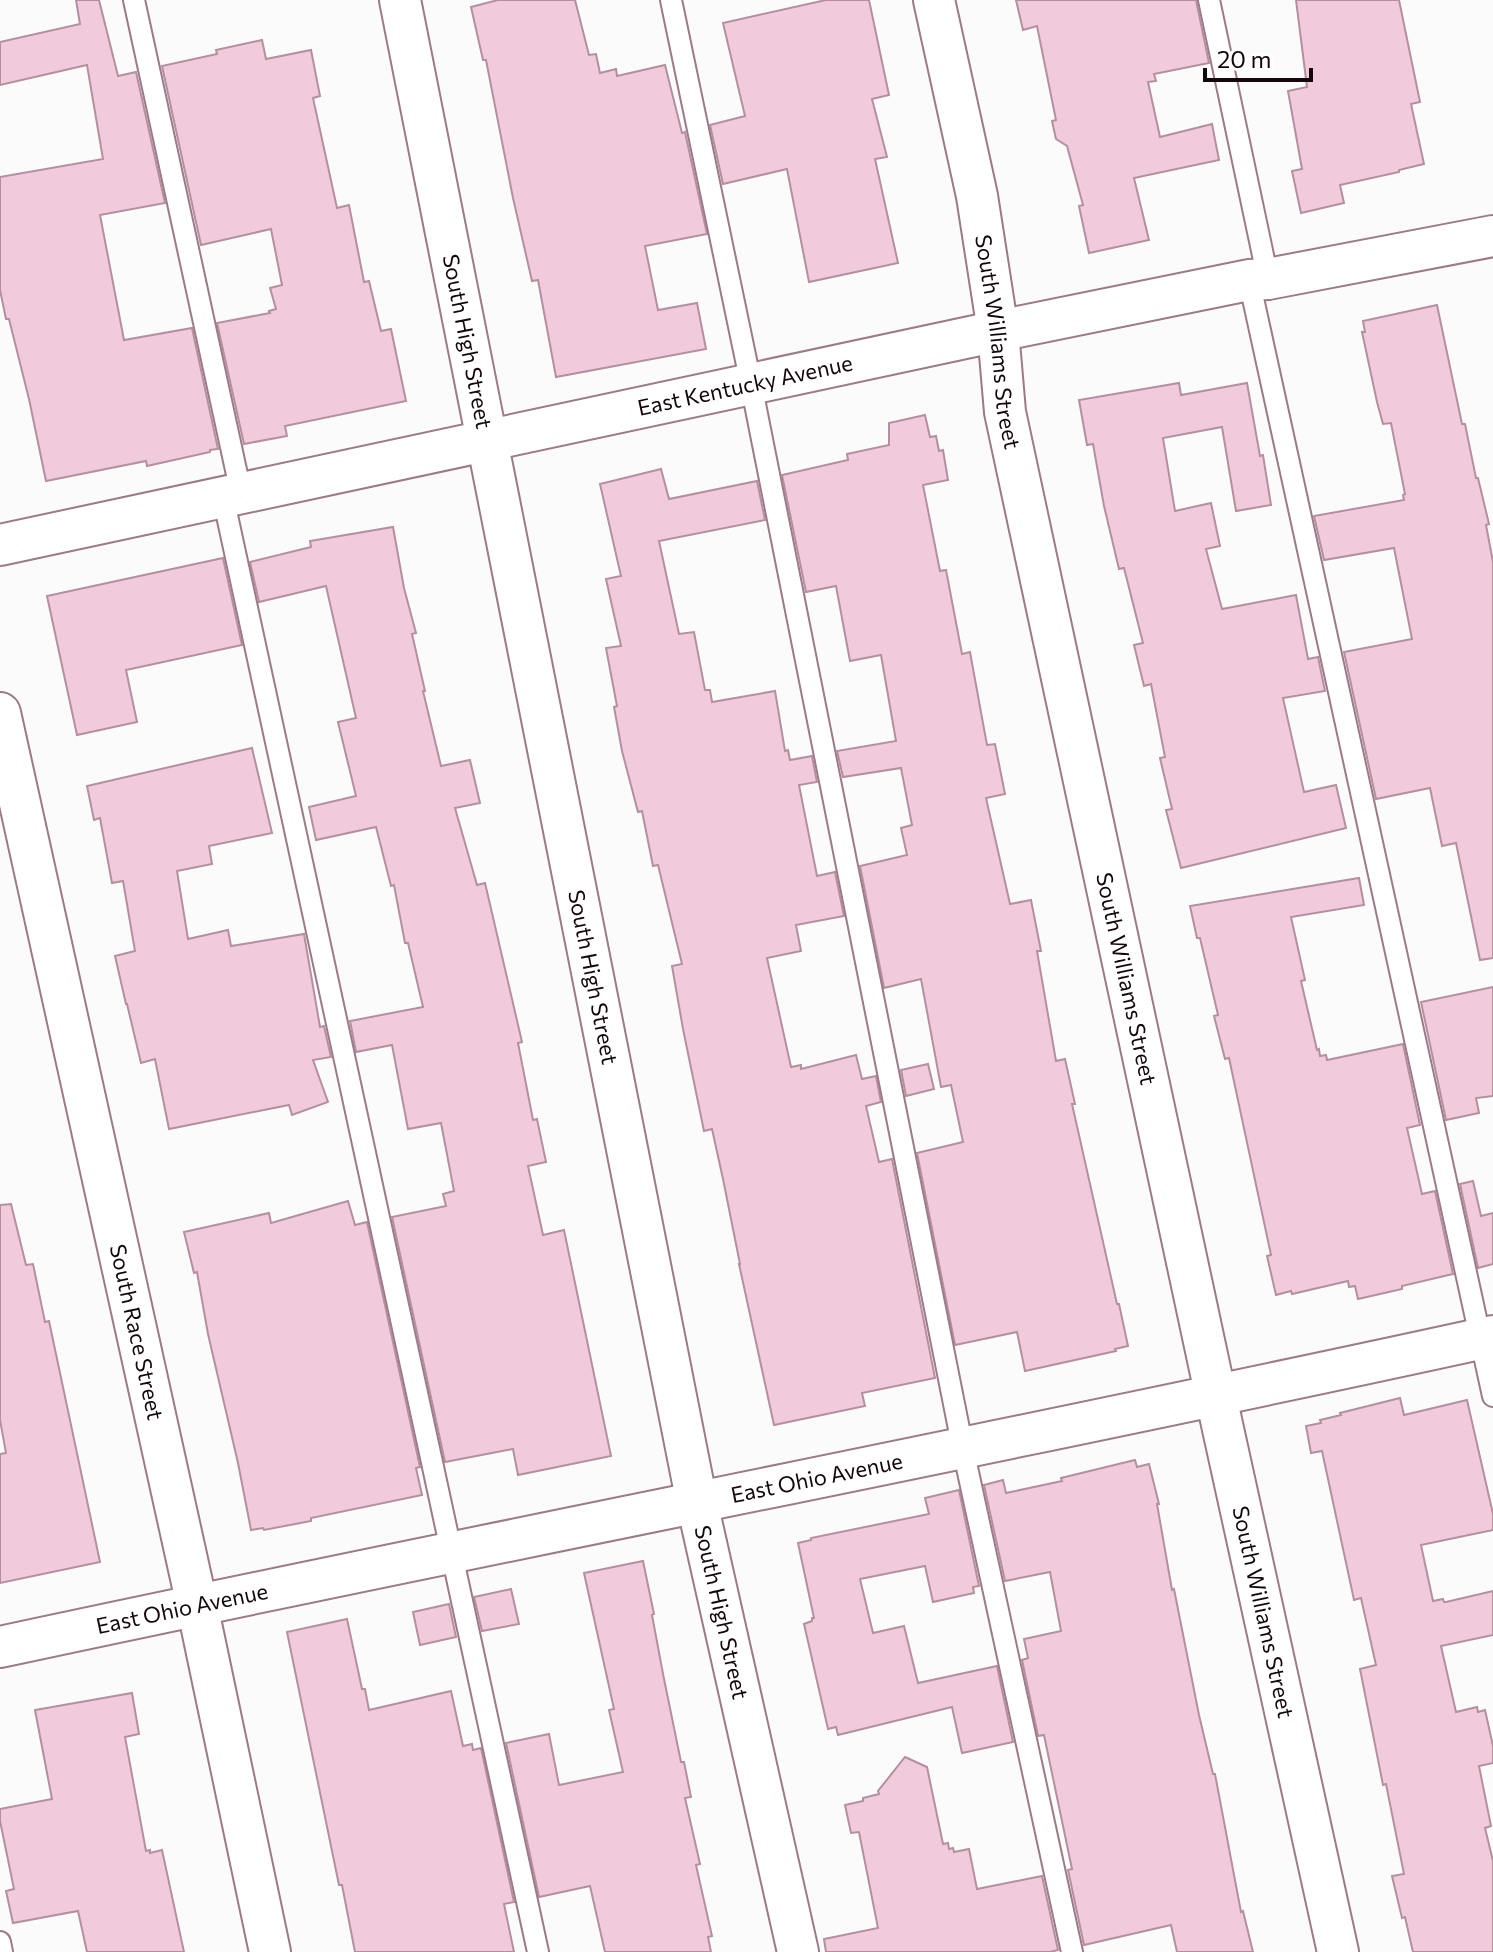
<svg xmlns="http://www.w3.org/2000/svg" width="1493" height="1952" viewBox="0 0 1493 1952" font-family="Commissioner,sans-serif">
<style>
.building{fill:#f1cbdb;stroke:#b4909f;stroke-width:2}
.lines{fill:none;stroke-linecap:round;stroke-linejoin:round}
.lane-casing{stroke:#9c7a89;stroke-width:24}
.street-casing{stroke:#9c7a89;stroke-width:44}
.lane{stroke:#fff;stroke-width:20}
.street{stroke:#fff;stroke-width:40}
.labels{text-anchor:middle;stroke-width:6;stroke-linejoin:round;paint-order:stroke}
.street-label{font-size:22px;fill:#13070d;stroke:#fff}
</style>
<rect width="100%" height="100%" fill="#fbfbfb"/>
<!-- building -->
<g class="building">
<path d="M76 0H99L118 76 136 72 165 203 100 215 124 340 192 328 218 449 210 450V452L147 466 146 461 46 481 29 399 9 319H6L0 290V177L103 159 87 65 0 85V42L80 24Z"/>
<path d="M498 0H575L589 55 596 54 600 73 616 69 617 76 665 65 682 133 685 132 707 234 645 246 658 310 697 303 706 349 556 377 538 280 532 281 513 198 486 60H483L471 7Z"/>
<path d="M826 0H869L889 95 872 99 887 157 875 159 898 263 809 282 787 169 723 184 710 125 745 116 723 23Z"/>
<path d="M1016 0H1196L1209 63 1154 74 1156 81 1148 82 1160 137 1212 124 1219 160 1134 178 1149 240 1089 253 1079 206 1083 205 1067 146 1056 139 1052 121 1056 120 1037 26 1023 30Z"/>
<path d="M1296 0H1399L1420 102 1411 104 1424 164 1399 170V172L1340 185 1344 203 1301 213 1292 171 1302 169 1288 91 1307 87Z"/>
<path d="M262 40 266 59 311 50 320 96 313 98 337 208 349 205 364 282 369 281 381 331 391 329 406 401 285 426 287 436 244 444 217 323 270 313 269 311 276 309 270 288 282 285 271 229 201 245 162 66 217 54 216 50Z"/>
<path d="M1437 305 1462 424H1465L1476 478H1478L1489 524 1486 525 1493 562V958L1480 960 1456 843 1442 846 1430 788 1376 799 1344 652 1412 639 1394 548 1324 560 1314 516 1404 500 1403 495 1405 494 1391 423 1383 424 1377 402 1362 332H1365L1363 321Z"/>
<path d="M1179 383 1181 395 1247 383 1260 456 1263 455 1271 505 1236 511 1222 427 1163 438 1175 511 1211 503 1220 546 1206 549 1222 609 1296 595 1308 659 1318 657 1325 691 1283 698 1304 792 1336 785 1346 828 1181 868 1166 810 1172 809 1160 758 1165 757 1151 684 1144 686 1134 645 1143 643 1124 568 1119 569 1104 506 1093 444 1087 445 1079 400Z"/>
<path d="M925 415 930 437 936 436 939 451 943 450 948 480 923 485 940 571 946 570 962 654 970 652 987 745 995 744 1005 794 986 798 1010 904 1031 900 1041 951H1037L1056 1061 1065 1059 1075 1104H1072L1117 1304H1119L1128 1346 1115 1349 1116 1351 1025 1371 1017 1332 955 1345 917 1153 963 1142 951 1085 941 1087 921 979 884 988 860 866 907 855 901 828 912 825 901 768 843 777 837 751 896 741 881 655 850 661 836 586 806 592 782 475 848 460 847 454 889 445V423Z"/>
<path d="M661 469 669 499 757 481 765 520 659 541 679 634 694 632 705 690H710L712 702 775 691 785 751 788 750 790 760 812 756 817 782 799 785 817 876 835 872 844 916 796 925 801 951 767 958 791 1067 801 1065V1069L856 1055 862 1079 876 1076 881 1102 866 1106 879 1162 892 1159 935 1378 862 1393 865 1406 774 1425 739 1264H740L723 1179 712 1129 704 1131 683 1029 672 966 682 964 658 865 653 866 642 811 638 812 622 751 614 707 617 706 606 648 621 646 606 579 621 576 600 484Z"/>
<path d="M393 527 404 588 416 633 412 634 425 691H423L441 766 470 760 480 803 455 808 477 885 485 883 522 1042 518 1043 533 1120 537 1119 546 1162 528 1166 543 1235 564 1230 611 1456 518 1475 513 1449 445 1462 392 1217 446 1206 443 1194 454 1191 441 1123 408 1129 392 1045 356 1052 350 1021 423 1007 408 943H405L394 885 391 886 376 827 316 840 309 807 356 796 338 722 356 718 326 586 259 602 250 562 311 547 310 541Z"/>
<path d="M223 558 242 645 126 670 137 722 77 735 47 596Z"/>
<path d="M252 748 272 833 209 846 212 864 177 871 188 939 228 930 231 946 304 934 320 1027 324 1026 331 1057 313 1060 328 1102 292 1115 289 1105 169 1129 155 1059 141 1063 127 1004H126L115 956 135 951 123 881 112 883 100 818 94 820 87 786Z"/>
<path d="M1359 878 1364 905 1291 917 1305 980 1301 981 1317 1050 1319 1049 1320 1056 1326 1055 1327 1060 1403 1044 1420 1125 1407 1128 1422 1194 1435 1191 1453 1274 1402 1286V1289L1358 1299 1355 1286 1349 1287 1348 1281 1292 1294 1291 1291 1276 1295 1267 1256 1271 1255 1229 1058 1225 1059 1214 1016 1218 1015 1200 938H1197L1190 906Z"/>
<path d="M1493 987V1096L1476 1098 1479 1113 1446 1120 1421 1002Z"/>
<path d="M928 1064 934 1089 906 1096 901 1070Z"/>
<path d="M1473 1181 1481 1216 1493 1213V1264L1478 1268 1460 1184Z"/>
<path d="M348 1201 355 1225 367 1222 420 1467 416 1468 422 1495 311 1518V1521L264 1530 263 1528 251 1530 238 1463 208 1334 197 1272 194 1273 184 1232 269 1213 271 1223Z"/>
<path d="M11 1204 26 1265 33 1264 45 1322 49 1321 100 1562 0 1583V1454L6 1453 0 1420V1205Z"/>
<path d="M1400 1398 1404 1415 1467 1400 1493 1514V1530L1421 1545 1433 1601 1443 1599 1444 1602H1446L1493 1591V1635L1441 1646 1456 1712 1477 1707 1478 1712 1485 1710 1493 1746V1763L1479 1766 1491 1826 1485 1828 1493 1861V1952H1413L1405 1917 1402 1918 1392 1876 1404 1874 1386 1784 1383 1785 1360 1669 1376 1665 1361 1598 1354 1600 1322 1451 1311 1453 1306 1426 1321 1423 1320 1420 1341 1415 1340 1413Z"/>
<path d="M1135 1460 1137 1467 1149 1464 1159 1504H1157L1172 1590 1174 1589 1199 1715 1213 1774H1215L1241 1912 1243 1911 1253 1952H1177L1171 1925 1084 1945 1068 1870 1072 1869 1044 1735 1038 1736 1022 1660 1028 1658 1024 1639 1061 1631 1050 1572 1005 1581 984 1485 1003 1480 1006 1493 1062 1481 1061 1478Z"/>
<path d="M959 1490 979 1586 973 1587 974 1593 933 1602 925 1566 860 1579 873 1633 904 1626 918 1683 997 1666 1013 1742 962 1753 952 1707 838 1735 836 1727 828 1729 804 1624 812 1621V1618H814L798 1543 811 1540V1538L929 1514 925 1498Z"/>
<path d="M643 1561 654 1614 652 1615 663 1674 681 1762H684L691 1797 685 1798 700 1864 696 1865 712 1936 708 1937 711 1952H605L590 1886 539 1897 506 1743 549 1734 559 1785 623 1772 609 1710 614 1709 584 1573Z"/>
<path d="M511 1589 519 1624 482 1631 474 1597Z"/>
<path d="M449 1604 456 1637 420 1645 413 1612Z"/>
<path d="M347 1619 362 1689H365L369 1710 451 1691 463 1746 472 1744 473 1750 481 1748 514 1902 504 1904 514 1952H355L342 1885H339L287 1632Z"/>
<path d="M132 1693 139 1734 125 1737 146 1851 150 1850V1853L162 1850 184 1952H87L78 1911 13 1923 6 1891 14 1889 0 1821V1809L52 1799 35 1710Z"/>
<path d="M905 1757 927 1767 943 1844 948 1843 949 1849 953 1848 954 1852 969 1849 977 1889 1042 1876 1058 1950 1050 1952H826L824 1939 878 1928 859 1832 851 1833 845 1805 863 1801V1798L879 1794 878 1791Z"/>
</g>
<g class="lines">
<!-- lane casing -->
<g class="lane-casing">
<g id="lane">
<path d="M134 0 241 493"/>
<path d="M671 0 751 384 963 1449 1072 1952"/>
<path d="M1209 0 1268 279"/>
<path d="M1249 280 1493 1396"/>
<path d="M223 497 538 1952"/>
<path d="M0 1942 2 1952"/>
</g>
</g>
<!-- street casing -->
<g class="street-casing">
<g id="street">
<path id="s1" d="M400 0 697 1503 798 1952"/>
<path id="s2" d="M934 0 977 196 998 331 1005 412 1216 1397 1338 1952"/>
<path id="s3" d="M0 545 998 331 1249 280 1268 279 1493 236"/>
<path id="s4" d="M0 713 197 1605 270 1952"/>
<path id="s5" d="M0 1647C497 1540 996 1445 1493 1336"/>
</g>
</g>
<!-- lane -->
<use href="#lane" class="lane"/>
<!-- street -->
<use href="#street" class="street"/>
</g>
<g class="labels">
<!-- street labels -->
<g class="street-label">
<text dy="8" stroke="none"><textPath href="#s1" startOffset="348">South High Street</textPath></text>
<text dy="8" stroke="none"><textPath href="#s2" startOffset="348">South Williams Street</textPath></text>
<text dy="8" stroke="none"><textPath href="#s3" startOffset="762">East Kentucky Avenue</textPath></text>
<text dy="8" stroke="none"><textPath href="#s1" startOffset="996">South High Street</textPath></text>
<text dy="8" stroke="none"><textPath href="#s2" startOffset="998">South Williams Street</textPath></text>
<text dy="8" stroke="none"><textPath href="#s4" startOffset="634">South Race Street</textPath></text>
<text dy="8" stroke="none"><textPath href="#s5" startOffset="834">East Ohio Avenue</textPath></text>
<text dy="8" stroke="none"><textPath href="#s5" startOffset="186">East Ohio Avenue</textPath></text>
<text dy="8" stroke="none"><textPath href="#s2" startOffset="1646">South Williams Street</textPath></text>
<text dy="8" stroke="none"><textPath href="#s1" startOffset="1644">South High Street</textPath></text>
</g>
</g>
<!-- scale -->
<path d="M1205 68v12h106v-12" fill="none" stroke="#13070d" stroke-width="4"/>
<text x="1217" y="68" font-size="24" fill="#13070d" stroke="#ffffff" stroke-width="6" paint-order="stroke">20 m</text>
</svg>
